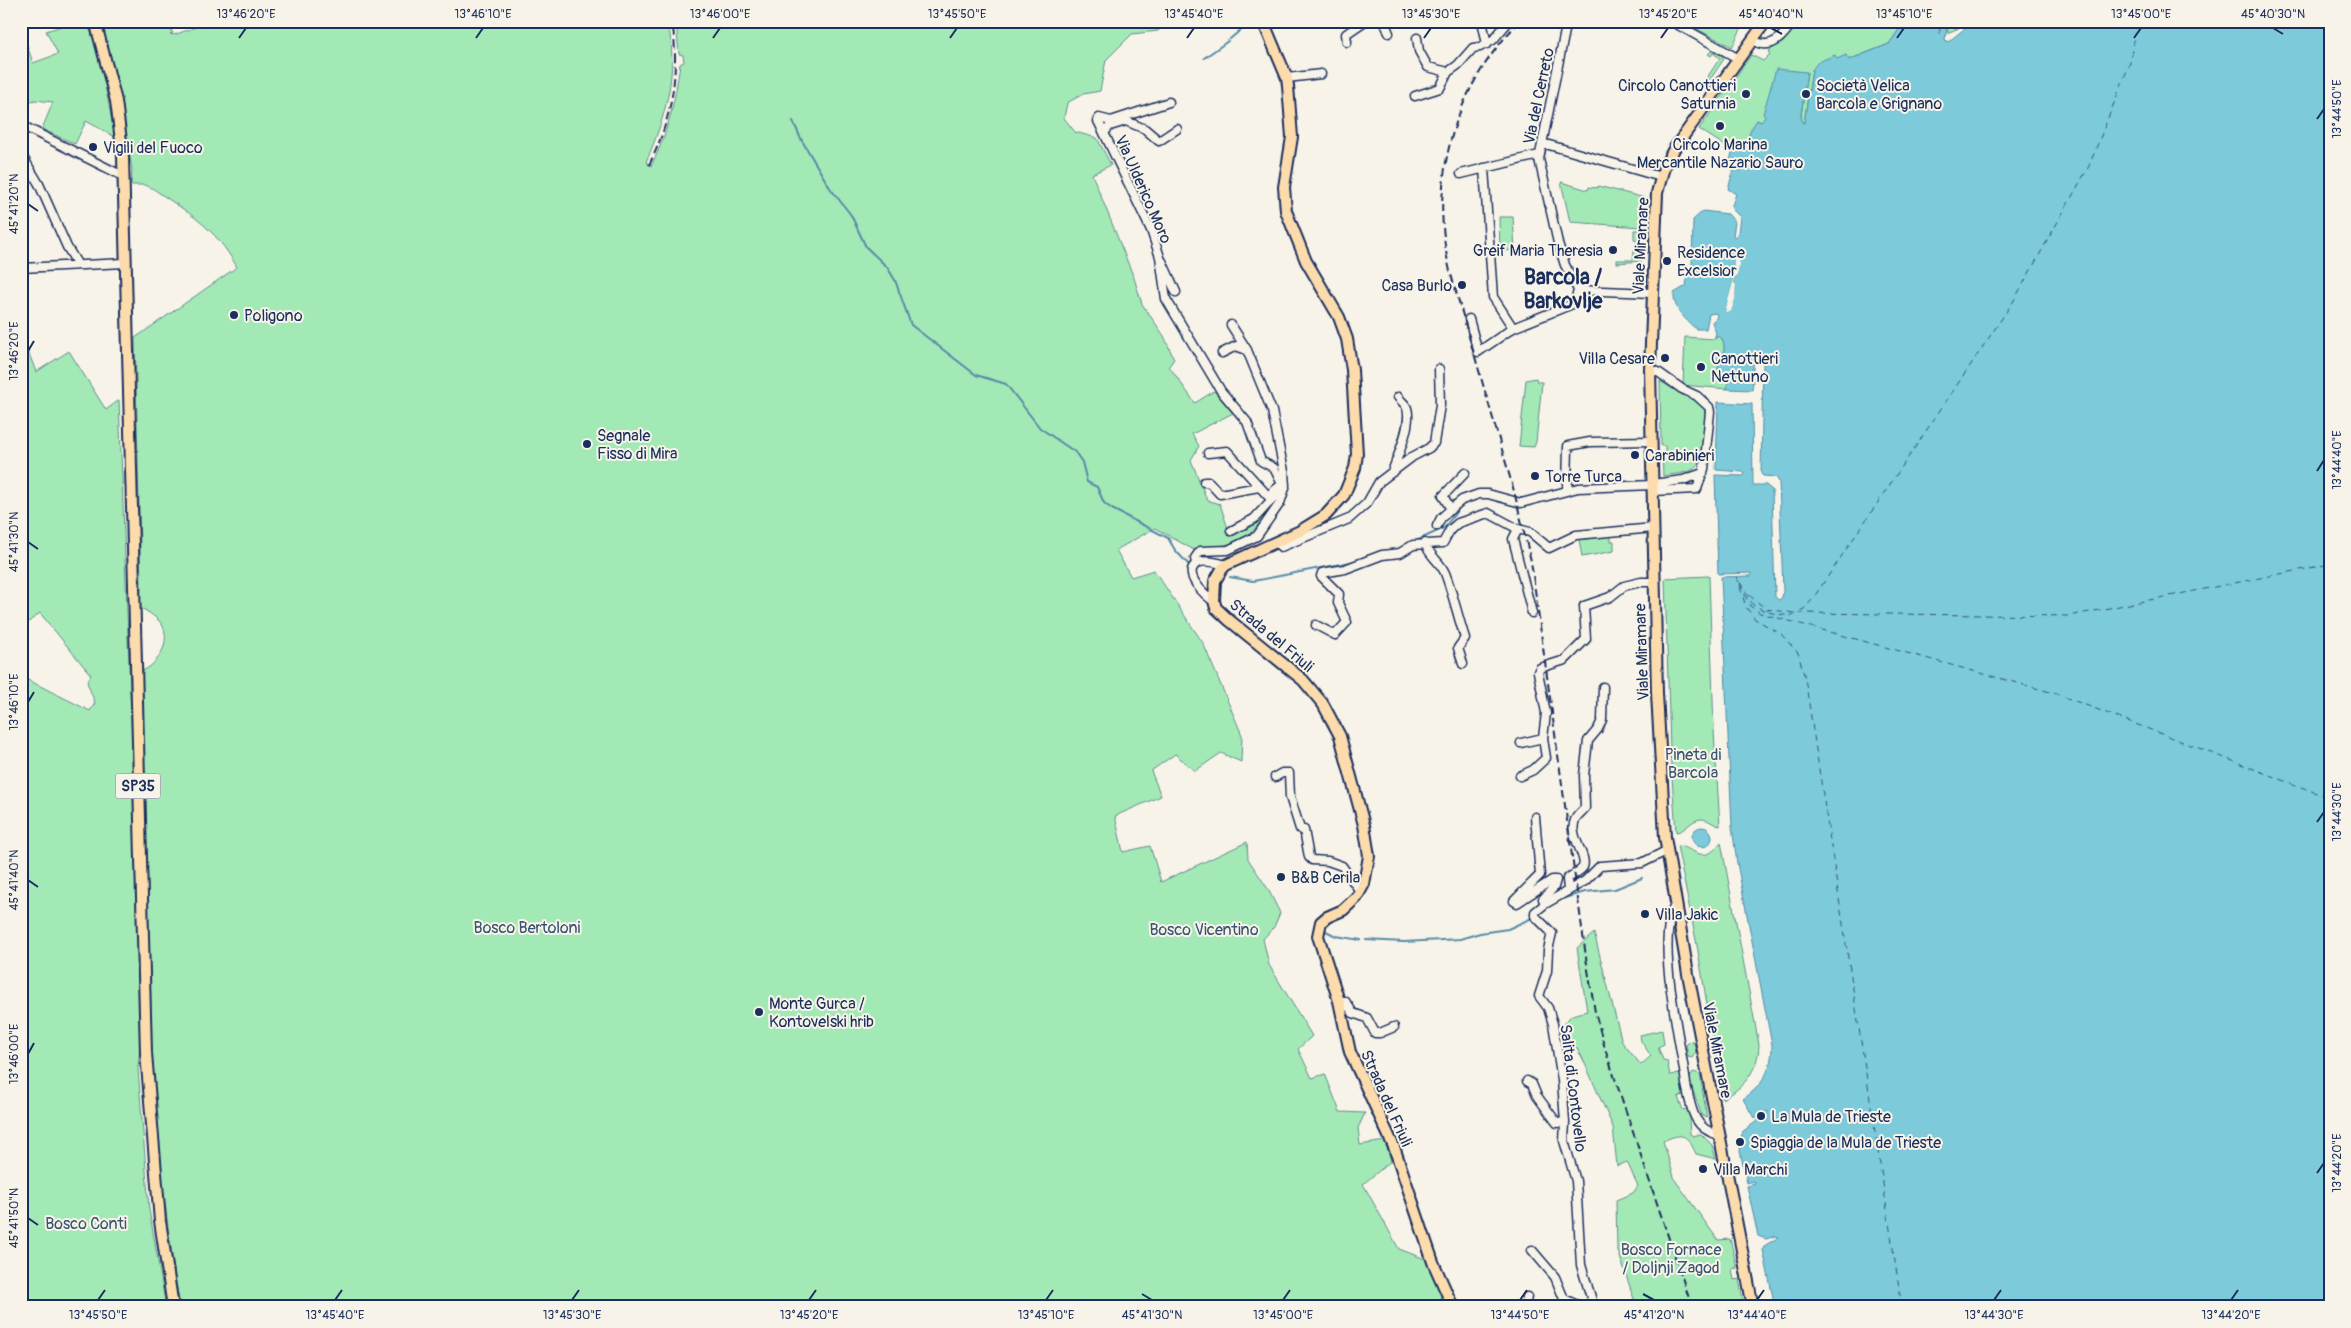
<svg xmlns="http://www.w3.org/2000/svg" width="2351" height="1328" font-family="Pangolin,sans-serif">
<rect width="100%" height="100%" fill="#f7f3e8"/>
<filter id="ink" filterUnits="userSpaceOnUse"><feTurbulence type="fractalNoise" baseFrequency=".02" numOctaves="2"/><feDisplacementMap in="SourceGraphic" scale="10" xChannelSelector="R" yChannelSelector="G"/><feConvolveMatrix kernelMatrix="1 2 1 2 8 2 1 2 1" color-interpolation-filters="sRGB"/></filter>
<g filter="url(#ink)">
<path fill="#a3e9b6" stroke="#5f8c8a" d="M 78,21 L 87,21 L 100,58 L 115,137 L 86,121 L 75,144 L 42,129 L 53,102 L 35,100 L 21,105 L 21,44 L 26,42 L 33,63 L 58,54 L 46,31 Z
M 100,21 L 166,21 L 173,33 L 170,34 L 174,35 L 212,21 L 667,21 C 680,69 665,118 646,162 L 651,166 C 668,133 675,101 680,64 L 684,62 L 683,55 L 679,54 L 676,21 L 1169,21 L 1158,31 L 1132,34 L 1106,60 L 1100,91 L 1083,94 L 1067,103 L 1064,118 L 1075,132 L 1097,138 L 1111,165 L 1092,174 L 1134,278 L 1142,304 L 1164,336 L 1174,359 L 1169,366 L 1195,403 L 1214,391 L 1233,413 L 1192,434 L 1199,446 L 1191,460 L 1207,500 L 1220,504 L 1230,535 L 1253,525 L 1279,496 C 1266,516 1251,541 1225,545 C 1214,547 1204,545 1194,550 L 1155,528 L 1116,550 L 1131,577 L 1154,570 L 1203,643 L 1242,735 L 1241,762 L 1221,753 L 1195,771 L 1175,754 L 1151,771 L 1161,796 L 1115,816 L 1123,852 L 1150,846 L 1161,882 L 1247,842 L 1248,859 L 1268,889 L 1280,913 L 1274,927 L 1263,939 L 1269,965 L 1312,1036 L 1298,1049 L 1312,1078 L 1325,1074 L 1340,1112 L 1365,1113 L 1358,1128 L 1360,1145 L 1385,1141 L 1391,1161 L 1363,1184 L 1399,1249 L 1428,1260 L 1449,1307 L 180,1307 C 144,1098 145,883 142,671 C 158,665 173,640 161,623 C 155,616 147,611 139,607 L 141,589 L 135,338 L 237,267 C 214,226 190,214 152,188 L 145,185 L 131,185 L 132,170 L 118,86 Z
M 1698,21 L 1745,21 L 1732,47 L 1695,28 Z
M 1799,21 L 1867,21 L 1879,24 L 1880,21 L 1905,21 L 1889,44 L 1848,60 L 1812,70 L 1804,123 L 1802,122 L 1801,116 L 1807,72 L 1761,122 L 1757,120 L 1745,150 L 1734,146 L 1733,151 L 1699,129 L 1751,55 L 1763,61 L 1770,54 L 1768,52 L 1790,34 Z
M 1950,21 L 1966,21 L 1959,28 L 1947,33 Z
M 1711,51 L 1721,55 L 1724,59 L 1705,87 L 1702,85 L 1720,58 L 1713,53 L 1711,56 L 1708,54 Z
M 1561,182 L 1588,190 L 1589,187 L 1597,188 L 1598,186 L 1645,198 L 1644,229 L 1641,227 L 1570,222 Z
M 1499,217 L 1513,217 L 1515,250 L 1500,251 Z
M 1634,230 L 1644,230 L 1643,244 L 1637,244 L 1637,240 L 1634,239 Z
M 1637,246 L 1643,247 L 1642,261 L 1617,263 L 1617,260 L 1633,260 L 1634,250 L 1637,250 Z
M 21,333 L 36,372 L 69,351 L 106,410 L 119,400 L 135,823 L 140,1047 L 138,1068 L 149,1209 L 166,1307 L 21,1307 L 21,682 L 28,680 L 90,711 L 95,703 L 87,682 L 91,675 L 40,613 L 21,628 Z
M 1719,336 C 1727,343 1725,355 1719,362 L 1718,379 L 1728,380 L 1727,389 L 1683,385 L 1685,337 L 1714,339 Z
M 1536,378 L 1537,382 L 1542,382 L 1536,442 L 1534,447 L 1519,446 L 1526,380 Z
M 1660,381 L 1683,395 L 1699,402 L 1705,410 C 1704,423 1704,462 1694,469 C 1686,474 1672,474 1663,476 L 1662,452 L 1665,452 L 1665,446 L 1661,446 Z
M 1611,535 L 1611,541 L 1614,541 L 1614,551 L 1582,557 L 1579,539 Z
M 1709,576 L 1714,731 L 1720,826 C 1713,825 1709,819 1701,819 C 1690,820 1686,831 1676,832 L 1670,750 L 1665,578 Z
M 1721,842 L 1759,1045 C 1758,1071 1744,1087 1723,1099 L 1697,945 L 1677,846 C 1690,846 1700,861 1713,851 C 1717,848 1718,845 1721,842 Z
M 1594,933 L 1622,1042 L 1641,1065 L 1651,1056 L 1641,1041 L 1640,1035 L 1662,1030 L 1664,1044 L 1658,1047 L 1663,1060 L 1667,1061 L 1670,1075 L 1682,1074 L 1685,1094 L 1678,1097 L 1683,1110 L 1689,1108 L 1693,1118 L 1689,1120 L 1690,1134 L 1693,1136 L 1701,1134 L 1712,1145 L 1716,1159 L 1696,1154 C 1687,1134 1683,1132 1663,1141 L 1675,1180 L 1718,1240 L 1730,1239 L 1737,1268 L 1732,1269 L 1734,1280 L 1739,1279 L 1744,1307 L 1628,1307 L 1628,1302 L 1634,1299 L 1617,1248 L 1616,1200 L 1633,1193 L 1638,1186 L 1627,1162 L 1617,1166 L 1613,1127 L 1582,1057 L 1562,1025 L 1572,1015 L 1587,1011 L 1577,948 Z
M 1690,1041 L 1694,1043 L 1696,1052 L 1692,1058 L 1688,1057 L 1686,1045 Z
M 1693,1072 L 1700,1074 L 1707,1118 L 1702,1116 L 1690,1082 L 1690,1077 Z"/>
<path fill="#7ccada" stroke="#558ca8" fill-rule="evenodd" d="M 1905,21 L 1912,21 L 1913,25 L 1916,24 L 1915,21 L 1921,21 L 1922,24 L 1924,21 L 1940,25 L 1939,34 L 1942,25 L 1947,26 L 1945,40 L 1948,42 L 1974,21 L 2330,21 L 2330,1307 L 1775,1307 L 1763,1250 L 1764,1246 L 1779,1237 L 1776,1236 L 1766,1239 L 1758,1236 L 1747,1186 L 1755,1184 L 1754,1181 L 1747,1183 L 1740,1151 L 1742,1132 L 1768,1113 L 1768,1111 L 1754,1118 L 1743,1099 C 1763,1086 1772,1069 1772,1045 L 1737,863 L 1732,827 L 1721,577 L 1751,576 L 1751,573 L 1718,574 L 1715,475 L 1743,476 L 1745,474 L 1743,472 L 1716,470 L 1718,402 L 1752,404 L 1753,485 L 1766,485 L 1772,490 L 1775,597 L 1779,600 L 1782,597 L 1783,591 L 1779,482 L 1776,477 L 1763,476 L 1761,474 L 1763,361 L 1761,352 L 1757,351 C 1751,360 1754,379 1752,390 L 1727,389 L 1728,380 L 1718,379 L 1718,358 L 1723,357 C 1724,350 1726,341 1719,336 L 1714,339 L 1716,333 L 1712,322 L 1717,317 L 1716,313 L 1709,314 L 1706,329 L 1696,329 C 1685,319 1673,309 1674,293 L 1686,286 L 1688,270 L 1692,266 L 1693,220 L 1703,211 L 1728,214 L 1735,222 L 1733,236 L 1735,237 L 1738,233 L 1740,217 L 1731,208 L 1736,194 L 1728,189 L 1734,168 L 1740,171 L 1742,168 L 1730,160 L 1734,146 L 1732,144 L 1733,143 L 1745,149 L 1751,129 L 1757,120 L 1761,122 L 1765,116 L 1763,114 L 1776,69 L 1807,72 L 1801,115 L 1802,122 L 1804,123 L 1812,70 L 1818,62 L 1835,55 L 1837,59 L 1846,55 L 1849,60 L 1889,44 ZM 1734,251 L 1736,252 L 1737,276 L 1734,277 L 1734,283 L 1736,284 L 1735,295 L 1727,313 L 1725,311 L 1733,283 Z
M1692 837a10 10 0 1 1 20 0a10 10 0 1 1-20 0Z"/>
<path fill="#f7f3e8" d="M 1736,250 L 1739,265 L 1737,276 L 1734,277 L 1734,283 L 1736,284 L 1735,299 L 1731,311 L 1727,313 L 1725,311 L 1733,282 L 1734,251 Z"/>
<g fill="none" stroke-linecap="round" stroke-linejoin="round">
<path stroke="#558ca8" stroke-width="2" d="M 1230,39 L 1251,21
M 1204,58 L 1228,41
M 793,121 L 801,139 L 830,188 L 851,215 L 866,247 L 887,267 L 895,280 L 911,325 L 976,375 L 1006,384 L 1040,428 L 1075,452 L 1082,462 L 1087,482 L 1097,487 L 1104,503 L 1112,509 L 1168,538 L 1175,550 L 1189,565
M 1414,542 L 1444,528 L 1460,507
M 1230,577 L 1253,581 L 1264,579 L 1356,561
M 1561,899 L 1585,892 L 1615,889 L 1642,878
M 1324,930 L 1336,936 L 1361,940
M 1366,940 L 1404,942 L 1460,939 L 1480,933 L 1508,929 L 1532,918"/>
<path stroke="#33567d" stroke-width="1" stroke-dasharray="6 5" stroke-linecap="butt" d="M 1740,584 L 1750,606 L 1760,613 L 2054,693 L 2330,798
M 1749,595 L 1766,609 L 1794,613
M 1798,613 L 2069,616 L 2330,564
M 1902,1307 L 1805,678 L 1798,653 L 1781,634 L 1755,619 L 1746,607 L 1737,577 L 1753,605 L 1767,612 L 1790,616 L 1804,609 L 1812,600 L 2013,302 L 2089,166 L 2130,63 L 2136,21"/>
<g stroke="#1b2f5e" stroke-width="11">
<path id="minor" d="M 1384,21 L 1389,33
M 1482,21 L 1487,44
M 1567,21 L 1539,159 L 1558,243 L 1565,265 L 1578,290
M 1671,21 L 1739,59
M 1417,38 L 1419,51 L 1428,67 L 1448,72
M 1753,40 C 1771,52 1784,36 1793,21
M 1347,42 L 1346,34 L 1365,21
M 1287,78 L 1321,74
M 1415,96 L 1440,88 L 1448,72 L 1458,65 L 1473,48 L 1480,47 L 1493,40 L 1509,21
M 21,125 L 123,176
M 1177,129 L 1159,141 L 1145,129 L 1126,121 L 1110,126 L 1104,133 L 1151,230 L 1160,257 L 1166,299 L 1221,391 L 1247,422 L 1261,461 L 1274,468 L 1282,484
M 1104,133 L 1098,121 L 1099,118 L 1111,121 L 1169,102
M 1542,143 L 1661,177
M 21,154 L 39,184 L 67,247 L 78,265
M 1484,168 L 1493,297 L 1513,328
M 1461,174 L 1539,155
M 1162,261 L 1176,292
M 21,268 L 125,263
M 1578,290 L 1652,293
M 1469,319 L 1478,352 L 1513,328 L 1575,303 L 1578,290
M 1222,353 L 1236,346 L 1247,350
M 1650,369 L 1658,372 L 1682,389 L 1697,396 L 1709,407 L 1710,412 L 1704,469 L 1697,489 L 1653,491
M 1208,453 L 1227,451 L 1268,496 L 1282,484 L 1285,484
M 1392,472 C 1397,458 1414,420 1406,406 C 1404,403 1400,400 1398,397
M 1204,482 L 1209,482 L 1220,494 L 1259,487
M 1653,484 L 1683,480 L 1703,473
M 1567,490 L 1568,446 L 1590,442 L 1651,441
M 1451,509 L 1443,496 L 1465,473
M 1437,526 L 1441,518 L 1451,509 L 1462,500 L 1479,494 L 1488,494 L 1521,503 L 1578,488 L 1653,485
M 1518,529 L 1513,539 L 1532,613
M 1231,531 L 1254,519 L 1277,494
M 1277,543 L 1281,547 L 1349,519 L 1367,503 L 1379,482 L 1412,457 L 1429,448 L 1434,443 L 1440,405 L 1439,369
M 1425,543 C 1429,556 1440,561 1445,573 C 1453,594 1458,617 1465,638 L 1458,648 L 1463,664
M 1196,564 L 1195,558 L 1200,551 L 1228,550 L 1257,536 L 1280,503 L 1285,488 L 1284,471 L 1272,411 L 1247,350 L 1231,325
M 1214,601 C 1205,596 1180,572 1198,563 C 1205,559 1218,563 1226,565
M 1316,625 L 1335,635 L 1347,622 L 1338,603 L 1339,594 L 1321,576 L 1322,573 L 1345,569 L 1382,555 L 1400,553 L 1413,545 L 1443,543 L 1450,530 L 1458,523 L 1488,513 L 1518,529 L 1530,532 L 1549,548 L 1576,535 L 1654,528
M 1521,743 L 1543,738
M 1520,776 L 1533,770 L 1546,758 L 1543,738 L 1546,713 L 1538,672 L 1540,668 L 1565,660 L 1586,639 L 1584,606 L 1610,597 L 1624,586 L 1641,582 L 1654,582
M 1275,777 L 1282,773 L 1289,773 L 1290,797 L 1300,829 L 1304,830 L 1309,857 L 1312,860 L 1328,861 L 1342,866 L 1360,891
M 1535,817 L 1540,875 L 1514,901 L 1517,903 L 1552,880 L 1556,880 L 1554,887 L 1543,899 L 1545,904
M 1568,890 L 1567,879 C 1572,875 1580,872 1583,867 C 1588,856 1568,836 1575,820 C 1577,815 1582,812 1585,808 L 1584,775 L 1588,741 L 1598,729 L 1602,720 L 1603,687
M 1676,903 C 1654,939 1681,1040 1686,1084 C 1691,1108 1693,1129 1719,1135
M 1339,1001 L 1345,1001 L 1353,1013 L 1367,1018 L 1375,1033 L 1380,1033 L 1394,1027
M 1527,1081 L 1532,1084 L 1537,1096 L 1557,1123 L 1565,1122
M 1532,1250 L 1555,1277 L 1564,1299 L 1582,1307
M 1525,1307 L 1527,1297
M 1594,1307 L 1581,1265 L 1576,1181 L 1564,1141 L 1565,1122 L 1562,1080 L 1553,1024 L 1548,1008 L 1539,996 L 1547,971 L 1548,950 L 1552,933 L 1535,916 L 1535,912 L 1545,904 L 1585,881 L 1600,866 L 1642,863 L 1666,851"/>
</g>
<g stroke="#1b2f5e" stroke-width="14">
<path id="major" d="M 95,21 L 116,101 L 123,157 L 146,1053 L 160,1221 L 173,1307
M 1263,21 L 1287,78 L 1288,86 L 1292,137 L 1284,187 L 1286,211 L 1306,261 L 1339,317 L 1347,339 L 1352,370 L 1357,454 L 1355,468 L 1344,495 L 1326,515 L 1300,531 L 1226,565 L 1222,569 L 1215,581 L 1214,601 L 1216,608 L 1229,620 L 1303,680 L 1323,704 L 1340,736 L 1364,825 L 1369,856 L 1364,884 L 1357,897 L 1343,910 L 1327,917 L 1321,922 L 1318,936 L 1339,1001 L 1350,1052 L 1394,1147 L 1433,1262 L 1453,1307
M 1753,1307 L 1688,974 L 1665,837 L 1657,693 L 1650,369 L 1657,193 L 1664,167 L 1674,149 L 1766,21"/>
</g>
<use href="#minor" stroke="#f7f3e8" stroke-width="8"/>
<use href="#major" stroke="#fcdcac" stroke-width="10"/>
<path stroke="#1b2f5e" stroke-width="2" stroke-dasharray="8 4" stroke-linecap="butt" d="M 1520,21 C 1453,89 1428,179 1450,271 L 1514,491 L 1531,561 L 1587,964 L 1595,1012 L 1606,1052 L 1692,1307
M 649,165 C 672,119 680,72 672,21"/>
</g>
</g>
<path fill="none" stroke="#1b2f5e" stroke-width="2" d="M 1771,28 L 1782,34M 2273,28 L 2283,34M 239,38 L 246,28M 476,38 L 483,28M 713,38 L 720,28M 950,38 L 957,28M 1187,38 L 1194,28M 1424,38 L 1431,28M 1661,38 L 1668,28M 1897,38 L 1904,28M 2134,38 L 2141,28M 2317,119 L 2324,109M 28,204 L 38,211M 28,351 L 34,341M 2317,471 L 2324,460M 28,542 L 38,549M 28,702 L 34,692M 2317,822 L 2324,812M 28,880 L 38,887M 28,1054 L 34,1043M 2317,1173 L 2324,1163M 28,1218 L 38,1225M 1142,1294 L 1152,1300M 1643,1294 L 1654,1300M 98,1300 L 105,1290M 335,1300 L 342,1290M 572,1300 L 579,1290M 809,1300 L 816,1290M 1046,1300 L 1053,1290M 1283,1300 L 1290,1290M 1520,1300 L 1527,1290M 1757,1300 L 1764,1290M 1994,1300 L 2001,1290M 2231,1300 L 2238,1290"/>
<g fill="#1b2f5e" stroke="#f7f3e8" stroke-width="2">
<circle cx="1746" cy="94" r="5"/>
<circle cx="1806" cy="94" r="5"/>
<circle cx="1720" cy="126" r="5"/>
<circle cx="93" cy="147" r="5"/>
<circle cx="1613" cy="250" r="5"/>
<circle cx="1667" cy="261" r="5"/>
<circle cx="1462" cy="285" r="5"/>
<circle cx="234" cy="315" r="5"/>
<circle cx="1665" cy="358" r="5"/>
<circle cx="1701" cy="367" r="5"/>
<circle cx="587" cy="444" r="5"/>
<circle cx="1635" cy="455" r="5"/>
<circle cx="1535" cy="476" r="5"/>
<circle cx="1281" cy="877" r="5"/>
<circle cx="1645" cy="914" r="5"/>
<circle cx="759" cy="1012" r="5"/>
<circle cx="1761" cy="1116" r="5"/>
<circle cx="1740" cy="1142" r="5"/>
<circle cx="1703" cy="1169" r="5"/>
</g>
<g text-anchor="middle" stroke-width="4" stroke-linejoin="round" paint-order="stroke">
<rect fill="#f7f3e8" stroke="#5d6a87" stroke-width="1" x="115.5" y="773.5" width="45" height="25" rx="4"/>
<g font-size="15" font-weight="bold" fill="#1b2f5e">
<text x="138" y="791">SP35</text>
</g>
<g font-size="16" fill="#1b2f5e" stroke="#f7f3e8" text-anchor="start">
<text x="1736" y="91" text-anchor="end">Circolo Canottieri<tspan x="1736" dy="18">Saturnia</tspan></text>
<text x="1816" y="91">Società Velica<tspan x="1816" dy="18">Barcola e Grignano</tspan></text>
<text x="1720" y="150" text-anchor="middle">Circolo Marina<tspan x="1720" dy="18">Mercantile Nazario Sauro</tspan></text>
<text x="103" y="153">Vigili del Fuoco</text>
<text x="1603" y="256" text-anchor="end">Greif Maria Theresia</text>
<text x="1677" y="258">Residence<tspan x="1677" dy="18">Excelsior</tspan></text>
<text x="1452" y="291" text-anchor="end">Casa Burlo</text>
<text x="244" y="321">Poligono</text>
<text x="1655" y="364" text-anchor="end">Villa Cesare</text>
<text x="1711" y="364">Canottieri<tspan x="1711" dy="18">Nettuno</tspan></text>
<text x="597" y="441">Segnale<tspan x="597" dy="18">Fisso di Mira</tspan></text>
<text x="1645" y="461">Carabinieri</text>
<text x="1545" y="482">Torre Turca</text>
<text x="1291" y="883">B&amp;B Cerila</text>
<text x="1655" y="920">Villa Jakic</text>
<text x="769" y="1009">Monte Gurca /<tspan x="769" dy="18">Kontovelski hrib</tspan></text>
<text x="1771" y="1122">La Mula de Trieste</text>
<text x="1750" y="1148">Spiaggia de la Mula de Trieste</text>
<text x="1713" y="1175">Villa Marchi</text>
</g>
<g font-size="16" fill="#1b2f5e" stroke="#f7f3e8">
<text transform="translate(1538 96) rotate(-78)" y="6">Via del Cerreto</text>
<text transform="translate(1144 189) rotate(66)" y="6">Via Ulderico Moro</text>
<text transform="translate(1640 246) rotate(-87)" y="6">Viale Miramare</text>
<text transform="translate(1272 635) rotate(40)" y="6">Strada del Friuli</text>
<text transform="translate(1641 652) rotate(-92)" y="6">Viale Miramare</text>
<text transform="translate(1718 1050) rotate(79)" y="6">Viale Miramare</text>
<text transform="translate(1574 1088) rotate(83)" y="6">Salita di Contovello</text>
<text transform="translate(1387 1098) rotate(66)" y="6">Strada del Friuli</text>
</g>
<g font-size="16" fill="#365470" stroke="#f7f3e8">
<text x="1693" y="760">Pineta di<tspan x="1693" dy="18">Barcola</tspan></text>
<text x="527" y="933">Bosco Bertoloni</text>
<text x="1204" y="935">Bosco Vicentino</text>
<text x="86" y="1229">Bosco Conti</text>
<text x="1671" y="1255">Bosco Fornace<tspan x="1671" dy="18">/ Doljnji Zagod</tspan></text>
</g>
<g font-size="21" font-weight="bold" fill="#1b2f5e" stroke="#f7f3e8">
<text x="1563" y="284">Barcola /<tspan x="1563" dy="24">Barkovlje</tspan></text>
</g>
</g>
<rect width="2351" height="1328" fill="none" stroke="#f7f3e8" stroke-width="55"/>
<rect x="28" y="28" width="2296" height="1272" fill="none" stroke="#1b2f5e" stroke-width="2"/>
<g font-size="12" text-anchor="middle" fill="#1b2f5e">
<text x="246" y="18">13°46'20"E</text>
<text x="483" y="18">13°46'10"E</text>
<text x="720" y="18">13°46'00"E</text>
<text x="957" y="18">13°45'50"E</text>
<text x="1194" y="18">13°45'40"E</text>
<text x="1431" y="18">13°45'30"E</text>
<text x="1668" y="18">13°45'20"E</text>
<text x="1771" y="18">45°40'40"N</text>
<text x="1904" y="18">13°45'10"E</text>
<text x="2141" y="18">13°45'00"E</text>
<text x="2273" y="18">45°40'30"N</text>
<text transform="translate(2337 109) rotate(-90)" y="4">13°44'50"E</text>
<text transform="translate(14 204) rotate(-90)" y="4">45°41'20"N</text>
<text transform="translate(14 351) rotate(-90)" y="4">13°46'20"E</text>
<text transform="translate(2337 460) rotate(-90)" y="4">13°44'40"E</text>
<text transform="translate(14 542) rotate(-90)" y="4">45°41'30"N</text>
<text transform="translate(14 702) rotate(-90)" y="4">13°46'10"E</text>
<text transform="translate(2337 812) rotate(-90)" y="4">13°44'30"E</text>
<text transform="translate(14 880) rotate(-90)" y="4">45°41'40"N</text>
<text transform="translate(14 1054) rotate(-90)" y="4">13°46'00"E</text>
<text transform="translate(2337 1163) rotate(-90)" y="4">13°44'20"E</text>
<text transform="translate(14 1218) rotate(-90)" y="4">45°41'50"N</text>
<text x="98" y="1319">13°45'50"E</text>
<text x="335" y="1319">13°45'40"E</text>
<text x="572" y="1319">13°45'30"E</text>
<text x="809" y="1319">13°45'20"E</text>
<text x="1046" y="1319">13°45'10"E</text>
<text x="1152" y="1319">45°41'30"N</text>
<text x="1283" y="1319">13°45'00"E</text>
<text x="1520" y="1319">13°44'50"E</text>
<text x="1654" y="1319">45°41'20"N</text>
<text x="1757" y="1319">13°44'40"E</text>
<text x="1994" y="1319">13°44'30"E</text>
<text x="2231" y="1319">13°44'20"E</text>
</g>
</svg>
